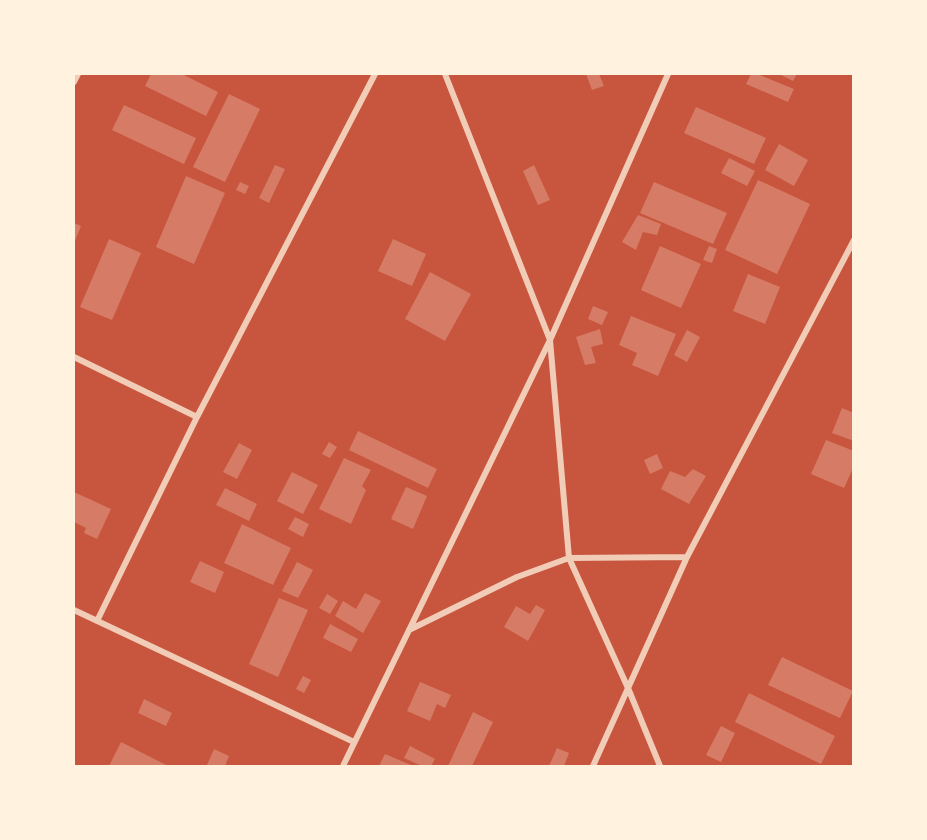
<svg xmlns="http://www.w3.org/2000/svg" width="927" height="840" font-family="Lato,sans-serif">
<rect width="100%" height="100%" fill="#c8553d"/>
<path fill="#d67c66" d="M 151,74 L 182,74 L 218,92 L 206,116 L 145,86 Z
M 586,74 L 599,74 L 604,86 L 592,90 Z
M 751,74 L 757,74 L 794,89 L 788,102 L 746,84 Z
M 779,74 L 797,74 L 793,81 Z
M 229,94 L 260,109 L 225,182 L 193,167 Z
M 124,105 L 196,138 L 184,164 L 112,130 Z
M 696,107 L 766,138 L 754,164 L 684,133 Z
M 779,144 L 808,160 L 794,186 L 765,170 Z
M 729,158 L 755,171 L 747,186 L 721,173 Z
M 275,165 L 285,169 L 269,203 L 259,198 Z
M 534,165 L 550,200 L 538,205 L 523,171 Z
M 186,176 L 225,193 L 194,264 L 156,247 Z
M 758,180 L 810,204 L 777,274 L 725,250 Z
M 240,182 L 249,186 L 245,194 L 236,190 Z
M 654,182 L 727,213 L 713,244 L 640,213 Z
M 638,215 L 661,224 L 657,235 L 643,232 L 636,250 L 622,242 Z
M 74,223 L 81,226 L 74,243 Z
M 109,239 L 141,253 L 112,320 L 80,307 Z
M 393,239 L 426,254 L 412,286 L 378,271 Z
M 660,246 L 701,264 L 681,308 L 641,290 Z
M 709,246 L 717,249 L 712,263 L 703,260 Z
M 430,272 L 471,294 L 445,341 L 405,319 Z
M 748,274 L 780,287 L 765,324 L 733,311 Z
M 593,306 L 608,312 L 602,325 L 588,319 Z
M 631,316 L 676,334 L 658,376 L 632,365 L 637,353 L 619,345 Z
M 600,329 L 603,344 L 591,347 L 596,363 L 585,365 L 576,337 Z
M 687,330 L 700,337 L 687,362 L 674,355 Z
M 842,408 L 854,413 L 854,441 L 832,433 Z
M 358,431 L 437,469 L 428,488 L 349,450 Z
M 826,440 L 854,451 L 854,466 L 844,488 L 811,474 Z
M 329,442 L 337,447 L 330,458 L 322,454 Z
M 239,443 L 252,450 L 237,479 L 223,472 Z
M 657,454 L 663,468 L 650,474 L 644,460 Z
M 344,458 L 371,470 L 362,486 L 366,490 L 351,524 L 319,509 Z
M 693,469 L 706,476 L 689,504 L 661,489 L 670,471 L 685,477 Z
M 292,472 L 318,485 L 303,514 L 277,501 Z
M 406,487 L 427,496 L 413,529 L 391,519 Z
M 225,488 L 257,504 L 249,521 L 216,505 Z
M 74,492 L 111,509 L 97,539 L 84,533 L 86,528 L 74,522 Z
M 295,517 L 309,524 L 303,537 L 288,529 Z
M 242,524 L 291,548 L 273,585 L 224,563 Z
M 200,561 L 224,572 L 215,593 L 190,582 Z
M 297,562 L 313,570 L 298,598 L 282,591 Z
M 365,593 L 381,601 L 363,633 L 335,616 L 343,601 L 356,609 Z
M 327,594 L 338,601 L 330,614 L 319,608 Z
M 279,598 L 308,610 L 278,677 L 249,664 Z
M 536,605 L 545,610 L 528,641 L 504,627 L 516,606 L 530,614 Z
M 330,624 L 358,639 L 351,652 L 323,638 Z
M 782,657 L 853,691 L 840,718 L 768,685 Z
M 303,676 L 311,680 L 304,693 L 296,689 Z
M 420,682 L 451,695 L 445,708 L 437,704 L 430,721 L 407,711 Z
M 749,693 L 835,736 L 821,764 L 735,722 Z
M 144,699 L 172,713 L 166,726 L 138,713 Z
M 473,712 L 493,722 L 472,766 L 448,766 Z
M 721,726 L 735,733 L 721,762 L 706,755 Z
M 121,742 L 168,766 L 109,766 Z
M 410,746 L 435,759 L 431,766 L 422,766 L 404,758 Z
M 557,748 L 569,753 L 564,766 L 549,766 Z
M 214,749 L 229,756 L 225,766 L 207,765 Z
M 385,754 L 413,766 L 379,766 Z"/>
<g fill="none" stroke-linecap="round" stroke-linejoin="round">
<path stroke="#f1ccb7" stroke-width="6" d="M 445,74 L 550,340 L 569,558 L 628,688 L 660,766
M 74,82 L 78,74
M 74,357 L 197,417
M 74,610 L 354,742
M 97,621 L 197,417 L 375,74
M 409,630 L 517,577 L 569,558 L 687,557
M 343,766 L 550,340 L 668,74
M 593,766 L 687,557 L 854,240"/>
</g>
<rect width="927" height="840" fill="none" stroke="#fff3e0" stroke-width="150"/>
</svg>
